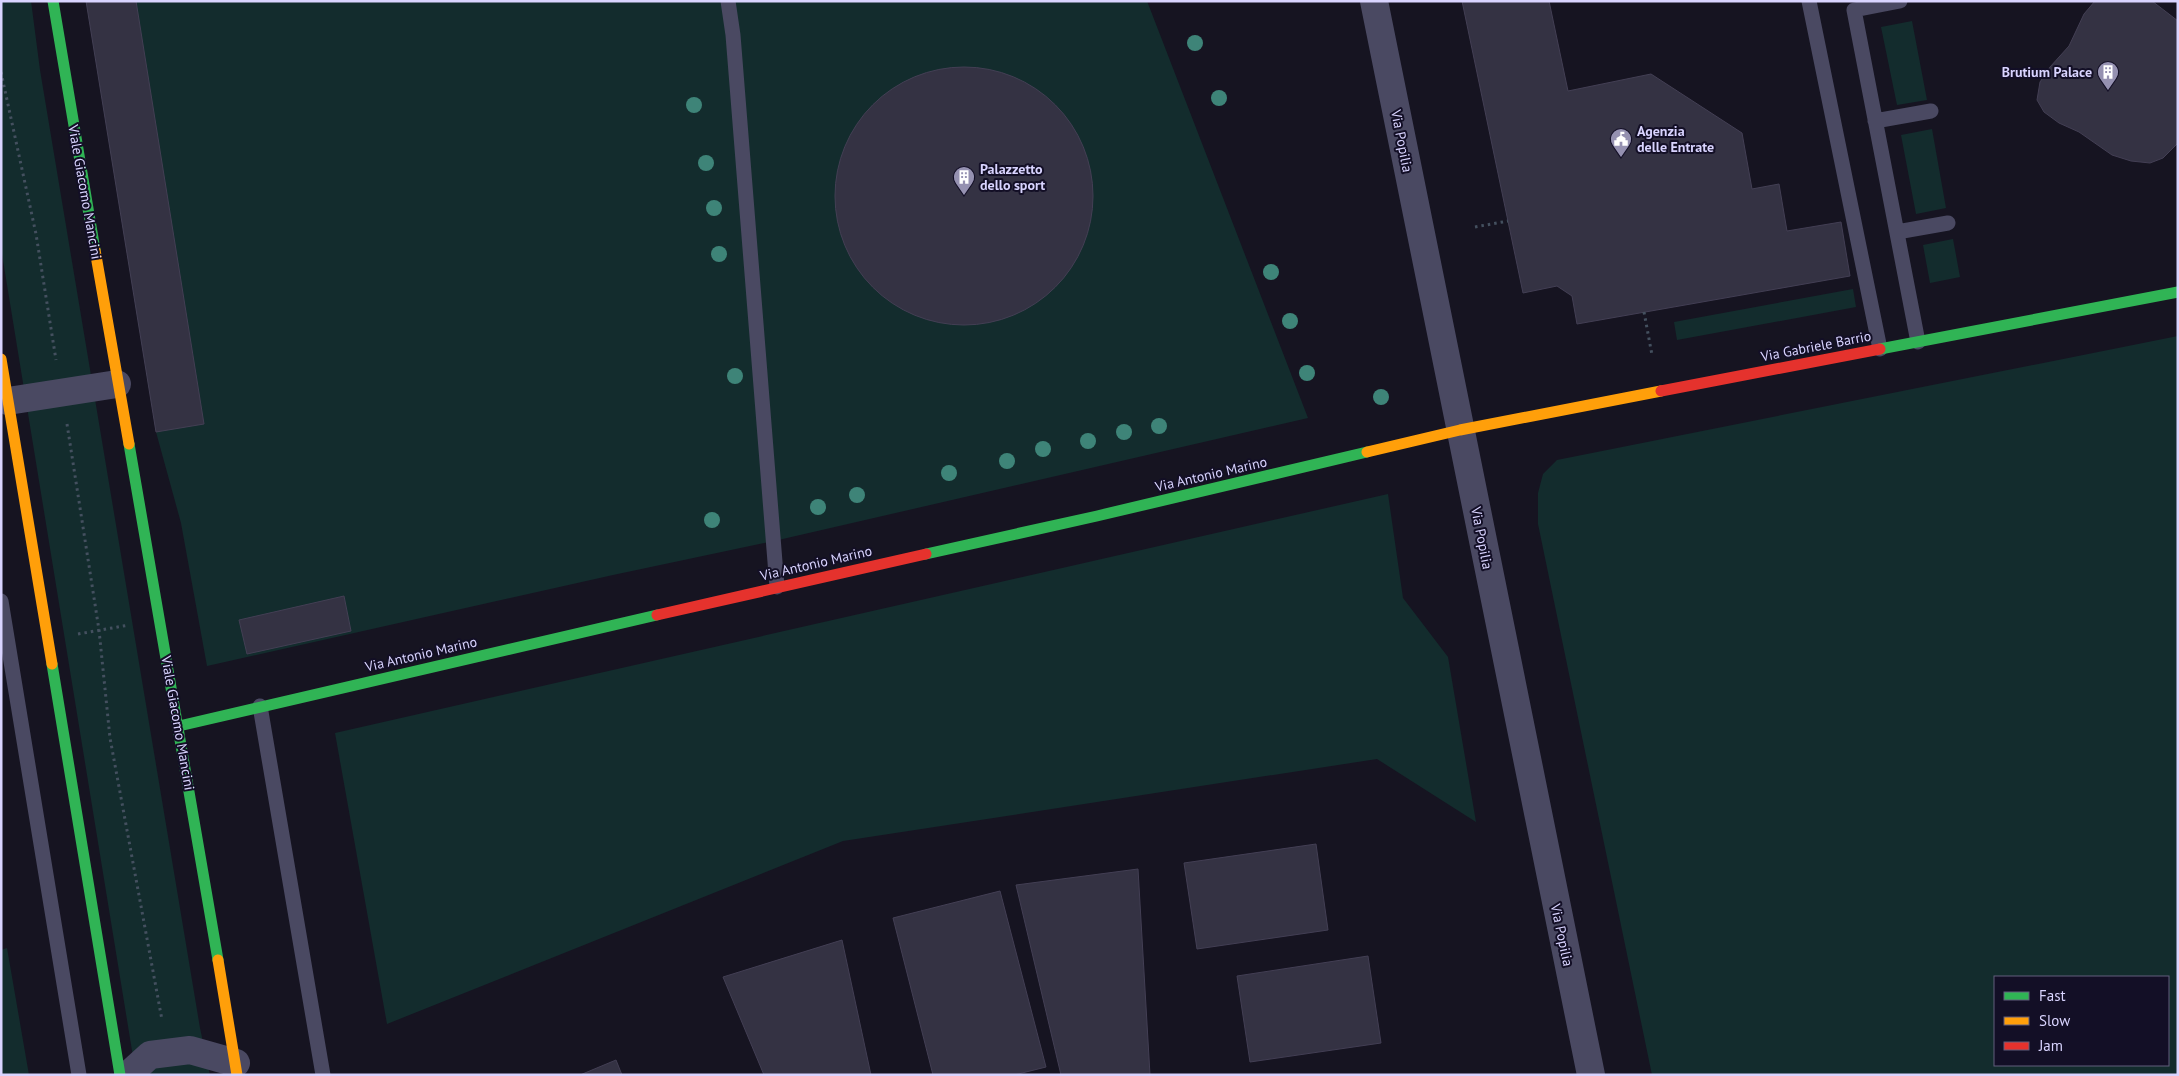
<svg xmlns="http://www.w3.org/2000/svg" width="2179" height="1076" font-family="'PT Sans',sans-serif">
<rect width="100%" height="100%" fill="#161421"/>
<path fill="#132c2d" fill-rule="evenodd" d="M 1,1 L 31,1 L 40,70 L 200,1028 L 210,1075 L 136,1075 L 1,248 Z
M 86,1 L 1147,1 L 1308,418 L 774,541 L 613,575 L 207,666 L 181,523 L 156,432 Z
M 1912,21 L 1927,100 L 1897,105 L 1881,27 Z
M 1932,129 L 1946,208 L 1916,214 L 1901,135 Z
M 1953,239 L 1960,277 L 1930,283 L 1923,245 Z
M 1853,289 L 1856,307 L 1677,340 L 1674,322 Z
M 2178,336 L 2178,1075 L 1652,1075 L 1538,524 L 1538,493 L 1543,474 L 1557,460 ZM 1995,977 L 2168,977 L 2168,1065 L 1995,1065 Z
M 1388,494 L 1403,598 L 1448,657 L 1476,822 L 1377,759 L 843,841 L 387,1024 L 335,733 Z
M 7,948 L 29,1075 L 1,1075 L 1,950 Z"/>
<path fill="#343243" stroke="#433f54" d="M 86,1 L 136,1 L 204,424 L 156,432 Z
M 1462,1 L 1549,1 L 1568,91 L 1651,74 L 1742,133 L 1752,189 L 1779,184 L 1787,231 L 1841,222 L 1850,276 L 1577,324 L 1572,296 L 1557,286 L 1523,293 Z
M 2095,1 L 2152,1 L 2178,21 L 2178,143 L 2163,158 L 2150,163 L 2131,161 L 2112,155 L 2079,132 L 2059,123 L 2044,112 L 2037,100 L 2040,82 L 2050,67 L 2069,46 L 2084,14 Z
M835 196a129 129 0 1 1 258 0a129 129 0 1 1-258 0Z
M 344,596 L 351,631 L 247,654 L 239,620 Z
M 1316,844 L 1328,930 L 1197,949 L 1184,863 Z
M 1138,869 L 1150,1075 L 1061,1075 L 1016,885 Z
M 1000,891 L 1046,1067 L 1014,1075 L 933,1075 L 893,918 Z
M 842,940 L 871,1075 L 764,1075 L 723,977 Z
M 1368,956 L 1381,1043 L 1250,1062 L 1237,976 Z
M 616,1060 L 622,1075 L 580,1075 Z"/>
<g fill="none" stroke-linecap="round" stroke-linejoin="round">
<path stroke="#44505f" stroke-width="3" stroke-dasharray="2.5 4" stroke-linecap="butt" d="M 1,72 L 36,234 L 56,360
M 1475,227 L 1508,221
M 1644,312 L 1652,355
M 67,424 L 99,630 L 110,738 L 162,1020
M 78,634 L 129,625"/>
<path stroke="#4a4962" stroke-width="15" d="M 728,1 L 733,35 L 777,587
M 1809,1 L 1880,349
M 1900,1 L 1854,10 L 1918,342
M 1875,121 L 1931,111
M 1897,232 L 1948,223
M 1,601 L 79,1075
M 260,706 L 323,1075"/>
<path stroke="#4a4962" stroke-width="28" d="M 1374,1 L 1591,1075
M 8,401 L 117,384
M 128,1075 L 150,1055 L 190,1050 L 236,1063"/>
<path stroke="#30b455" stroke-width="11" d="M 53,1 L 95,250
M 1880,349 L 2178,292
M 129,444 L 218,960
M 926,554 L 1097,516 L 1367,452
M 52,664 L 120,1075
M 179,726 L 657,615"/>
<path stroke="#ff9f0a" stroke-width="11" d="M 95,250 L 129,444
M 1,359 L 52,664
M 1367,452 L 1460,430 L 1661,391
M 218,960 L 237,1075"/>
<path stroke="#e5322d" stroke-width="11" d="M 1661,391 L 1880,349
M 657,615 L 926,554"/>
</g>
<g fill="#3e8478">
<circle cx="1195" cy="43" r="8"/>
<circle cx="1219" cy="98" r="8"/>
<circle cx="694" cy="105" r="8"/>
<circle cx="706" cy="163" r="8"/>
<circle cx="714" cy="208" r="8"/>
<circle cx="719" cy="254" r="8"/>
<circle cx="1271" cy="272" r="8"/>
<circle cx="1290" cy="321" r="8"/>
<circle cx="1307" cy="373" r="8"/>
<circle cx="735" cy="376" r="8"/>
<circle cx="1381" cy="397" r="8"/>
<circle cx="1159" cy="426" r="8"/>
<circle cx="1124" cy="432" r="8"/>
<circle cx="1088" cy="441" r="8"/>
<circle cx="1043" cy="449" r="8"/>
<circle cx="1007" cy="461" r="8"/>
<circle cx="949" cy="473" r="8"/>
<circle cx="857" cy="495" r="8"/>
<circle cx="818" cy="507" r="8"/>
<circle cx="712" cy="520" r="8"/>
</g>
<defs>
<g id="building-pin" transform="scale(1.125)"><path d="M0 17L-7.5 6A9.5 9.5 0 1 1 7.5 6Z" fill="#9591b1" stroke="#130f26"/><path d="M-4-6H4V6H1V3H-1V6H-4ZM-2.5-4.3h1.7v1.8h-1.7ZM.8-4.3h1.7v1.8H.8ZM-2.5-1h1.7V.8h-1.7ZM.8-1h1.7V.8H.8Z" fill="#fff"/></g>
<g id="civic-pin" transform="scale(1.125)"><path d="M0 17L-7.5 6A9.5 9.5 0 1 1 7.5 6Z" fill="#9591b1" stroke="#130f26"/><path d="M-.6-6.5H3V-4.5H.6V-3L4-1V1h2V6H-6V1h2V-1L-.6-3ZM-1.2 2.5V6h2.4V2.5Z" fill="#fff"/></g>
</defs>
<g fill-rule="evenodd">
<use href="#building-pin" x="2108" y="72"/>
<use href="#civic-pin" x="1621" y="139"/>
<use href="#building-pin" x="964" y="177"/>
</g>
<g text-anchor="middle" stroke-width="4" stroke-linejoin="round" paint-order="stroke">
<g font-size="14" font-weight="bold" fill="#d9d4ff" stroke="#130f26" text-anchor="start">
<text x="2092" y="77" text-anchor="end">Brutium Palace</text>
<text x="1637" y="136">Agenzia<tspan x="1637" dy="16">delle Entrate</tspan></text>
<text x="980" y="174">Palazzetto<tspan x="980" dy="16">dello sport</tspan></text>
</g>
<g font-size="14" fill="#d9d4ff" stroke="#130f26">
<text transform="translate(1402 141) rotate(79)" y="5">Via Popilia</text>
<text transform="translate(85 192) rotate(80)" y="5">Viale Giacomo Mancini</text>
<text transform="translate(1816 346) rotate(-11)" y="5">Via Gabriele Barrio</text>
<text transform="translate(1211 474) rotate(-13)" y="5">Via Antonio Marino</text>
<text transform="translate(1482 538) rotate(79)" y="5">Via Popilia</text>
<text transform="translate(816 563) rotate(-13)" y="5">Via Antonio Marino</text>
<text transform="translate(421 654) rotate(-13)" y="5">Via Antonio Marino</text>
<text transform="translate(178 723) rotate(80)" y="5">Viale Giacomo Mancini</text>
<text transform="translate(1562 935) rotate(78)" y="5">Via Popilia</text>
</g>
</g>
<rect width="2179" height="1076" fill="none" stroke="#d9d4ff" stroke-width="5"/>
<rect x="1994" y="976" width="175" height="90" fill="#130f26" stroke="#625e7d"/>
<rect x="2004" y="992" width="25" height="8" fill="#30b455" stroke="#625e7d"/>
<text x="2039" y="1001" font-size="15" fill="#d9d4ff">Fast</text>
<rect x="2004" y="1017" width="25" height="8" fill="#ff9f0a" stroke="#625e7d"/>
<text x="2039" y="1026" font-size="15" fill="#d9d4ff">Slow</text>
<rect x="2004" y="1042" width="25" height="8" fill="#e5322d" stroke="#625e7d"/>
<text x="2039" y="1051" font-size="15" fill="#d9d4ff">Jam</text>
</svg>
